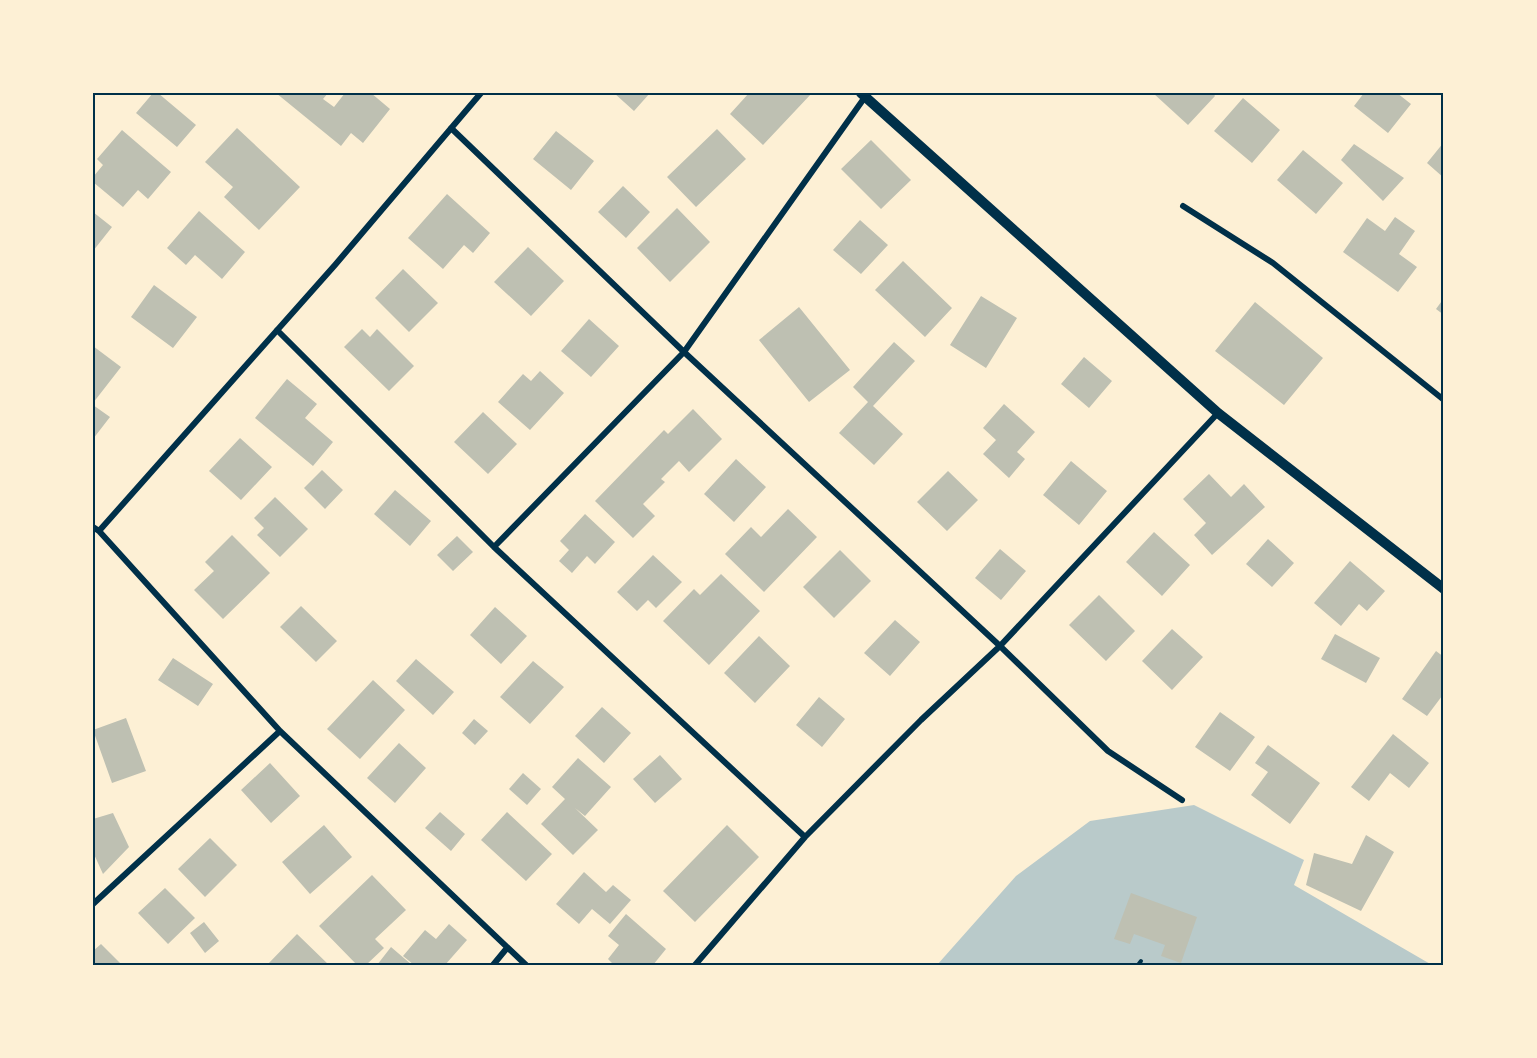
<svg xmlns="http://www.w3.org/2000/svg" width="1537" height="1058" font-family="'Titillium Web',sans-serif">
<rect width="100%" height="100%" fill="#fdf0d5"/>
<path fill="#b9caca" d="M 1194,805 L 1304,860 L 1294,885 L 1432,965 L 937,965 L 1016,876 L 1090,821 Z"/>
<path fill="#bec0b2" d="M 153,93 L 158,93 L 196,125 L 177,147 L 136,113 Z
M 276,93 L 328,93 L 323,99 L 334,107 L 345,93 L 371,93 L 390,109 L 363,143 L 351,133 L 341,146 Z
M 614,93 L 650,93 L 634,111 Z
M 749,93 L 812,93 L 763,145 L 730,114 Z
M 1153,93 L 1213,93 L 1215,96 L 1188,125 Z
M 1364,93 L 1397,93 L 1411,104 L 1388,133 L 1354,106 Z
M 1243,98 L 1280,130 L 1252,163 L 1214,131 Z
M 237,128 L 300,187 L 259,230 L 224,197 L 233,187 L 205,162 Z
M 717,129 L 746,159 L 696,207 L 667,177 Z
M 122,130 L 171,172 L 148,199 L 138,190 L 123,207 L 93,182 L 93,177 L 103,165 L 97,159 Z
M 556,131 L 594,161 L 571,190 L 533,159 Z
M 871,140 L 911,180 L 881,209 L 841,169 Z
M 1444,142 L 1444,178 L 1427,163 Z
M 1354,144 L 1404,178 L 1383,201 L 1341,160 Z
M 1303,150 L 1343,183 L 1316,214 L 1277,180 Z
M 623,186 L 650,212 L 626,238 L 598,212 Z
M 447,194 L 490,233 L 473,253 L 464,245 L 443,269 L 408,238 Z
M 677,208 L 710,242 L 670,282 L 637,248 Z
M 199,211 L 245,252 L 222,279 L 195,255 L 186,265 L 167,248 Z
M 93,212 L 112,227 L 93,251 Z
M 1395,217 L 1415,231 L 1399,254 L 1417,267 L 1398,292 L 1343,252 L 1367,218 L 1385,231 Z
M 860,220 L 888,245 L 861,274 L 833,250 Z
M 528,247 L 564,281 L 531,316 L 494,282 Z
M 903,261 L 952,308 L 925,337 L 875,290 Z
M 403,269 L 438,303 L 409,332 L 375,298 Z
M 154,285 L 197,317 L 173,348 L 131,317 Z
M 981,296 L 1017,318 L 986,368 L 950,345 Z
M 1444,298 L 1444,315 L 1436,309 Z
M 1255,302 L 1323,358 L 1284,405 L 1215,351 Z
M 799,307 L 850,370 L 809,402 L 759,340 Z
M 589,319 L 619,346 L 591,377 L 561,351 Z
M 362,329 L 370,337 L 377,329 L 414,366 L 389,391 L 344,347 Z
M 894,342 L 915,361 L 873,406 L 903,434 L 874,465 L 839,433 L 868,402 L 853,387 Z
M 93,346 L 121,367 L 93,403 Z
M 1084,357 L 1112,381 L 1089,408 L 1061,384 Z
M 540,371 L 564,393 L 530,430 L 498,402 L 523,374 L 531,381 Z
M 287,379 L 317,404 L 305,418 L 333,442 L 313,466 L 255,418 Z
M 1004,404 L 1035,432 L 1017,452 L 1025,459 L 1009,478 L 983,454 L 996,440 L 983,428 Z
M 93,405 L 110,417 L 93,439 Z
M 693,409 L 722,439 L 689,472 L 679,461 L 661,479 L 665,482 L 643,504 L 655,516 L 633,538 L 595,501 L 664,430 L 668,434 Z
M 483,412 L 517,444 L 488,474 L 454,442 Z
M 240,438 L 272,467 L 241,500 L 209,471 Z
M 736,459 L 766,487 L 734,522 L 704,494 Z
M 1071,461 L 1107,491 L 1079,525 L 1043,495 Z
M 322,470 L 343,490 L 325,509 L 304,488 Z
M 948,471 L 978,500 L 947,531 L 917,502 Z
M 1209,474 L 1231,497 L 1244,484 L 1265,507 L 1212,555 L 1194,535 L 1206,523 L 1183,499 Z
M 395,490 L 431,521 L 410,546 L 374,514 Z
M 275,497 L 308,529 L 280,557 L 257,535 L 264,528 L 254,518 Z
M 788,509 L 817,537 L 764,592 L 725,554 L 751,527 L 761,537 Z
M 585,514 L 615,542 L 595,564 L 587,556 L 572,573 L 559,561 L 569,550 L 560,541 Z
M 1154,532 L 1190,565 L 1162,596 L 1126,562 Z
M 232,535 L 270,573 L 223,619 L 194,590 L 214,571 L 205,562 Z
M 457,536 L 473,552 L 453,571 L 437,555 Z
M 1268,539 L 1294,563 L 1272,587 L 1246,564 Z
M 1000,549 L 1026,571 L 1001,600 L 975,578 Z
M 840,550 L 871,581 L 834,618 L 803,587 Z
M 653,555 L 682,582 L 656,608 L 648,600 L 637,611 L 617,592 Z
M 1350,561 L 1385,591 L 1367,611 L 1359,604 L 1341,626 L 1314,603 Z
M 721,574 L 760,611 L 709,665 L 663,621 L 694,589 L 700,595 Z
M 1099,595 L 1135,631 L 1106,661 L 1069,625 Z
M 301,606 L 337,641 L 316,662 L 280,627 Z
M 495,607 L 527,636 L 501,664 L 470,635 Z
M 895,620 L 920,642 L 890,676 L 864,653 Z
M 1172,629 L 1203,657 L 1172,690 L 1142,661 Z
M 1335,634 L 1380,658 L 1366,683 L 1321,659 Z
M 759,636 L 790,666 L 755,703 L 724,673 Z
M 1436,651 L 1444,657 L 1444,697 L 1442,696 L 1427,716 L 1402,699 Z
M 173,658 L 213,684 L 198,706 L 158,680 Z
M 416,659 L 454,692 L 433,715 L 396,681 Z
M 533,661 L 564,687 L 530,724 L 500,697 Z
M 373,680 L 405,710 L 360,759 L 327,729 Z
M 819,697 L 845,719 L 822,747 L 796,725 Z
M 602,707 L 631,733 L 604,763 L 575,736 Z
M 1220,712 L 1255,737 L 1230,771 L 1195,747 Z
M 126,718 L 146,771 L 112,783 L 93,730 Z
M 474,719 L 488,731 L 475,745 L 462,733 Z
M 1393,734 L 1429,763 L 1409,788 L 1390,773 L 1369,801 L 1351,787 Z
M 399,743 L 426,768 L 395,803 L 367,778 Z
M 1268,745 L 1320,783 L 1290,824 L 1251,795 L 1268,772 L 1255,763 Z
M 660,755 L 682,779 L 655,803 L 633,779 Z
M 578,758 L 611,787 L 585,816 L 575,808 L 598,830 L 573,855 L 541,824 L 565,799 L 552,787 Z
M 270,763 L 300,796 L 271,823 L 241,790 Z
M 523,773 L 541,789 L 527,805 L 509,789 Z
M 440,812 L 465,834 L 451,851 L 425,828 Z
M 507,812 L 552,854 L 526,881 L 481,840 Z
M 113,813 L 129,847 L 103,874 L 93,852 L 93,819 Z
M 324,825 L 352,857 L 310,894 L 282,862 Z
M 727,825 L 759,857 L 695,922 L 663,891 Z
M 1366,835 L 1394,852 L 1361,911 L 1306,885 L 1314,853 L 1352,864 Z
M 210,838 L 237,865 L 205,897 L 178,869 Z
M 584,872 L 606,892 L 613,885 L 631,900 L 610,924 L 592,909 L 579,924 L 556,904 Z
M 372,875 L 406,910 L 375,939 L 384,948 L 366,965 L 357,965 L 319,926 Z
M 165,888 L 195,918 L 168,944 L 138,913 Z
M 1131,893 L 1197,917 L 1181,963 L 1161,956 L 1165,945 L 1134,934 L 1130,944 L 1114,939 Z
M 626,914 L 666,949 L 653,965 L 614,965 L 608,959 L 619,945 L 608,936 Z
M 204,922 L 219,941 L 205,953 L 190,933 Z
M 449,924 L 467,940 L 445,965 L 414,965 L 403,956 L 425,930 L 436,939 Z
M 297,934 L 329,965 L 267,965 Z
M 101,944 L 122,965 L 93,965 L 93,951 Z
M 391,947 L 412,965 L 377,965 Z"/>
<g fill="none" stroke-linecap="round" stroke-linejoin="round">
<path stroke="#003049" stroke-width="4" d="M 1138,965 L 1141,961"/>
<path stroke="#003049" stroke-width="6" d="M 451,128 L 684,352 L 1000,646 L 1108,751 L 1182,800
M 1183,206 L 1273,263 L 1444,400
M 277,330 L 494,547 L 805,837
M 93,527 L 99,531 L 335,265 L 481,93
M 99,531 L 280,731 L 526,965
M 494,547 L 684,352 L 865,97
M 93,904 L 280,731
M 493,965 L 507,948
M 695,965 L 805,837 L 921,720 L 1000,646 L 1218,413"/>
<path stroke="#003049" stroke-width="10" d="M 861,93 L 1218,413 L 1444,589"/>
</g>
<rect width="1537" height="1058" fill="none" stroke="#fdf0d5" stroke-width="189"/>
<rect x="94" y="94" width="1348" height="870" fill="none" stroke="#003049" stroke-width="2"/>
</svg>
